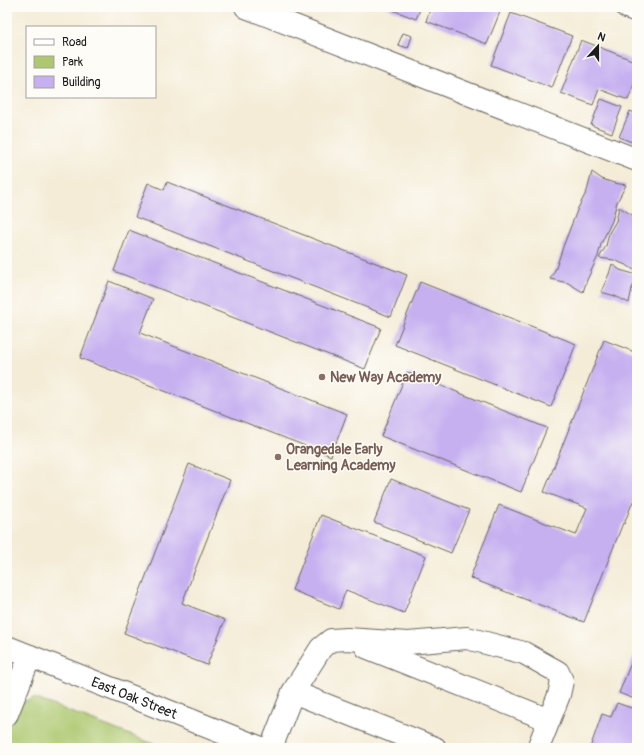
<svg xmlns="http://www.w3.org/2000/svg" width="644" height="755" font-family="Pangolin,sans-serif">
<rect width="100%" height="100%" fill="#fdfcf7"/>
<filter id="ink" filterUnits="userSpaceOnUse"><feTurbulence type="fractalNoise" baseFrequency=".025" numOctaves="2"/><feDisplacementMap in="SourceGraphic" scale="8" xChannelSelector="R" yChannelSelector="G"/><feConvolveMatrix kernelMatrix="1 2 1 2 8 2 1 2 1" color-interpolation-filters="sRGB"/></filter>
<filter id="wash" filterUnits="userSpaceOnUse"><feTurbulence type="fractalNoise" baseFrequency=".012" numOctaves="4" result="noise"/><feDisplacementMap in="SourceGraphic" scale="16" xChannelSelector="R" yChannelSelector="G"/><feGaussianBlur stdDeviation="0.9" result="paint"/><feColorMatrix in="noise" values="0 0 0 0 0 0 0 0 0 0 0 0 0 0 0 0 0 1.4 0 .05"/><feComposite in="paint" operator="in"/></filter>
<g filter="url(#wash)">
<rect width="100%" height="100%" fill="#f4ecd7"/>
<path fill="#adc86f" stroke="#647246" d="M 7,696 L 22,703 L 34,698 L 164,748 L 7,748 Z"/>
<g id="blocks">
<path fill="#c6b0f0" d="M 385,7 L 421,7 L 416,19 Z
M 431,7 L 502,7 L 487,44 L 426,21 Z
M 511,13 L 572,36 L 552,88 L 491,65 Z
M 403,33 L 412,36 L 408,48 L 398,45 Z
M 581,40 L 637,62 L 637,77 L 628,100 L 599,89 L 593,105 L 561,93 Z
M 601,99 L 622,107 L 612,133 L 591,125 Z
M 630,111 L 637,114 L 637,144 L 619,137 Z
M 592,172 L 602,179 L 614,183 L 626,185 L 617,202 L 612,221 L 601,244 L 598,256 L 587,280 L 583,292 L 568,283 L 550,279 L 556,268 L 564,244 L 578,208 L 587,191 Z
M 167,182 L 407,275 L 391,317 L 135,217 L 148,183 L 164,190 Z
M 619,207 L 637,218 L 637,272 L 628,266 L 614,260 L 599,258 L 606,246 L 609,233 L 616,221 Z
M 129,230 L 381,328 L 365,369 L 114,271 Z
M 612,264 L 620,270 L 637,275 L 637,279 L 632,288 L 629,303 L 615,296 L 601,292 L 609,274 Z
M 109,281 L 153,299 L 140,333 L 347,414 L 331,456 L 80,358 Z
M 420,282 L 576,344 L 551,407 L 395,345 Z
M 604,340 L 637,353 L 637,491 L 624,524 L 623,523 L 584,622 L 470,578 L 499,505 L 576,535 L 587,508 L 544,492 Z
M 407,372 L 547,428 L 521,492 L 381,436 Z
M 189,464 L 230,480 L 182,603 L 225,620 L 207,665 L 124,633 Z
M 391,479 L 469,510 L 451,553 L 374,522 Z
M 321,515 L 426,556 L 404,613 L 346,590 L 339,609 L 292,590 Z
M 637,648 L 637,700 L 619,693 Z
M 617,703 L 637,710 L 637,748 L 590,748 L 602,714 L 611,717 Z"/>
</g>
</g>
<g filter="url(#ink)">
<use href="#blocks" fill-opacity="0" stroke="#68655d" stroke-width="1"/>
<g fill="none" stroke-linecap="round" stroke-linejoin="round">
<g stroke="#68655d" stroke-width="24">
<g id="minor">
<path d="M 246,7 L 637,160"/>
<path d="M 627,7 L 637,11"/>
<path id="s1" d="M 7,647 L 261,748"/>
<path d="M 366,647 L 549,720"/>
<path d="M 293,692 L 435,748"/>
<path d="M 7,714 L 30,656"/>
<path d="M 271,748 L 293,692 L 321,648 L 331,640 L 347,639 L 408,643 L 467,638 L 524,653 L 558,672 L 562,681 L 559,695 L 538,748"/>
</g>
</g>
<use href="#minor" stroke="#fff" stroke-width="22"/>
</g>
</g>
<g fill="#8d6e63" stroke="#fdfcf7" stroke-width="1.5">
<circle cx="322" cy="377" r="4"/>
<circle cx="278" cy="457" r="4"/>
</g>
<g text-anchor="middle" stroke-width="3" stroke-linejoin="round" paint-order="stroke">
<g font-size="14" font-weight="bold" fill="#785e54" stroke="#fdfcf7" text-anchor="start">
<text x="330" y="382">New Way Academy</text>
<text x="286" y="454">Orangedale Early<tspan x="286" dy="16">Learning Academy</tspan></text>
</g>
<g font-size="14" fill="#1c1c1c" stroke="#fdfcf7">
<text dy="5" stroke="none"><textPath href="#s1" startOffset="137">East Oak Street</textPath></text>
</g>
</g>
<rect width="644" height="755" fill="none" stroke="#fdfcf7" stroke-width="24"/>
<rect x="26" y="26" width="130" height="72" fill="#fdfcf7" stroke="#a3a29f"/>
<rect x="34" y="39" width="20" height="6" fill="#ffffff" stroke="#a3a29f"/>
<text x="62" y="46" font-size="12" fill="#1c1c1c">Road</text>
<rect x="34" y="56" width="20" height="12" fill="#adc86f" stroke="#a3a29f"/>
<text x="62" y="66" font-size="12" fill="#1c1c1c">Park</text>
<rect x="34" y="76" width="20" height="12" fill="#c6b0f0" stroke="#a3a29f"/>
<text x="62" y="86" font-size="12" fill="#1c1c1c">Building</text>
<g transform="translate(598 46) rotate(21)" stroke="#fdfcf7" stroke-width="3" paint-order="stroke">
<path d="M0-3L7 15L0 10L-7 15Z" fill="#1c1c1c"/>
<text y="-6" font-size="11" font-weight="bold" text-anchor="middle" fill="#1c1c1c">N</text>
</g>
</svg>
